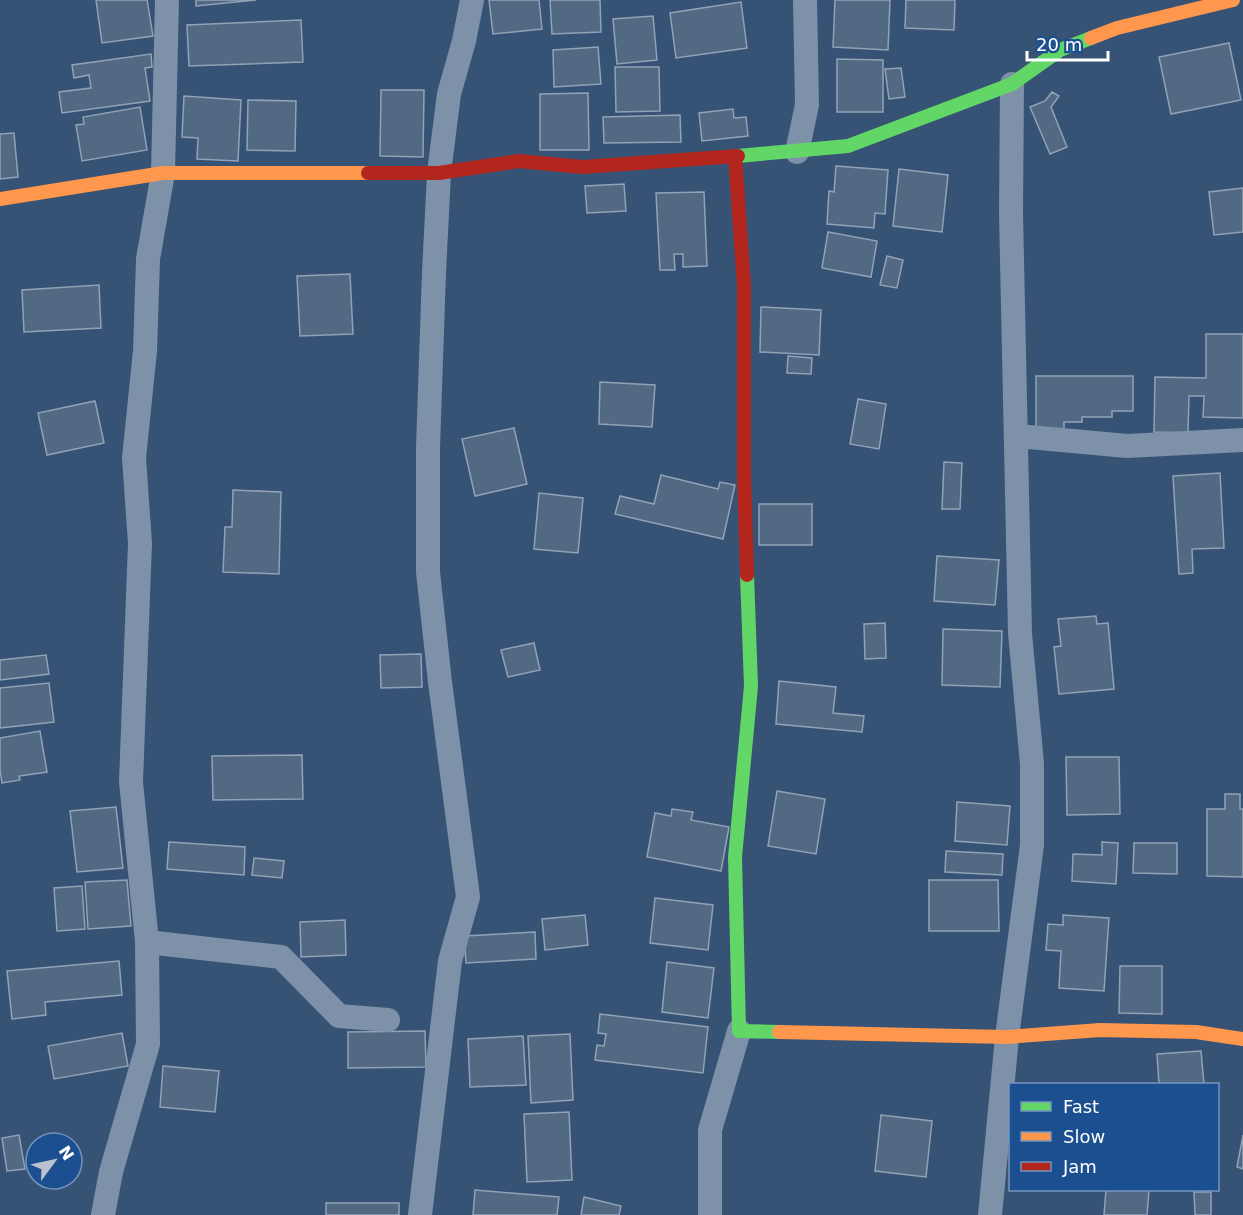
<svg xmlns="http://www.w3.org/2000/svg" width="1243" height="1215" font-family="'DejaVu Sans',sans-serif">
<rect width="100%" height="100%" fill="#365274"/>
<path fill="#526984" stroke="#92a2b6" stroke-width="1.5" d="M 96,0 L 147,0 L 153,36 L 102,43 Z
M 196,0 L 256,0 L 196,6 Z
M 489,0 L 539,0 L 542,29 L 493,34 Z
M 550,0 L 600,0 L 601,32 L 552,34 Z
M 835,0 L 890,0 L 888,50 L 833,47 Z
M 906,0 L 955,0 L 954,30 L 905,28 Z
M 741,2 L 747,48 L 676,58 L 670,13 Z
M 653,16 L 657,60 L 617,64 L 613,19 Z
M 301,20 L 303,62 L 189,66 L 187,25 Z
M 1229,43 L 1241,100 L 1171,114 L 1159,57 Z
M 598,47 L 601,84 L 554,87 L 553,50 Z
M 151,54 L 152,67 L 145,68 L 150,101 L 62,113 L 59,92 L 91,88 L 89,75 L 74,78 L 72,65 Z
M 837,59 L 883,60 L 883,112 L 837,112 Z
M 615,67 L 659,67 L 660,111 L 616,112 Z
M 901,68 L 905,97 L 889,99 L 885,69 Z
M 381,90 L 424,90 L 423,157 L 380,156 Z
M 1052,92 L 1059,96 L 1051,107 L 1067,147 L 1050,154 L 1030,107 L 1045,101 Z
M 588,93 L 589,150 L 540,150 L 540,94 Z
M 184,96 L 241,100 L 238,161 L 197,159 L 198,138 L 182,137 Z
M 248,100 L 296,101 L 295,151 L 247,150 Z
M 140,107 L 147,150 L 82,161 L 76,125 L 84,124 L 83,117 Z
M 733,109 L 734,118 L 746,117 L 748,136 L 702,141 L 699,113 Z
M 680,115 L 681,142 L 604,143 L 603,117 Z
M 14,133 L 18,177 L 0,179 L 0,134 Z
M 836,166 L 888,170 L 885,214 L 875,213 L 874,228 L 827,224 L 829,191 L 834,192 Z
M 899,169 L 948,175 L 942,232 L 893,226 Z
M 624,184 L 626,211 L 587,213 L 585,186 Z
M 1243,188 L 1243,232 L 1214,235 L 1209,192 Z
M 704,192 L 707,266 L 683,267 L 683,254 L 674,254 L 675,270 L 660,270 L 656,193 Z
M 828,232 L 877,241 L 871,277 L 822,268 Z
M 887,256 L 903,260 L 897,288 L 880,285 Z
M 350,274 L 353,334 L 300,336 L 297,276 Z
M 99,285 L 101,328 L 24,332 L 22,290 Z
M 761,307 L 821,310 L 819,355 L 760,352 Z
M 1206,334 L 1243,334 L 1243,418 L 1203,417 L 1204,396 L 1189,396 L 1188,433 L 1154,432 L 1155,377 L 1206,378 Z
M 788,356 L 812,358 L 811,374 L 787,373 Z
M 1036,376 L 1133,376 L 1133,411 L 1112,411 L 1112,417 L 1082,417 L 1082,422 L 1064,422 L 1064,434 L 1036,434 Z
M 600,382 L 655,385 L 652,427 L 599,424 Z
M 858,399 L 886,404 L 879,449 L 850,444 Z
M 95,401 L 104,443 L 47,455 L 38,413 Z
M 514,428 L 527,484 L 475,496 L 462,439 Z
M 944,462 L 962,463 L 960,509 L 942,509 Z
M 1220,473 L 1224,548 L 1192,549 L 1193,573 L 1179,574 L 1173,476 Z
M 661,475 L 718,489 L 720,482 L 735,485 L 723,539 L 615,514 L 620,496 L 654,504 Z
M 233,490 L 281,492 L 279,574 L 223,572 L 225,527 L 232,527 Z
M 539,493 L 583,498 L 578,553 L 534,549 Z
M 759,504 L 812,504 L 812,545 L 759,545 Z
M 937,556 L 999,560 L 995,605 L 934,601 Z
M 1096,616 L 1097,624 L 1108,623 L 1114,689 L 1059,694 L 1054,647 L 1061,646 L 1058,619 Z
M 885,623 L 886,658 L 865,659 L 864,624 Z
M 943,629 L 1002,631 L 1000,687 L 942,685 Z
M 534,643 L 540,670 L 508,677 L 501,650 Z
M 421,654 L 422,687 L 381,688 L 380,655 Z
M 46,655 L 49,674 L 0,680 L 0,660 Z
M 779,681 L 836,687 L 833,713 L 864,716 L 862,732 L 776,724 Z
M 49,683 L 54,722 L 0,728 L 0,688 Z
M 40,731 L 47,772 L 19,776 L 20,780 L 2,783 L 0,769 L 0,738 Z
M 302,755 L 303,799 L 213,800 L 212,756 Z
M 1066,757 L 1119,757 L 1120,814 L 1067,815 Z
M 777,791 L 825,799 L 816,854 L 768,846 Z
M 1225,794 L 1240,794 L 1240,809 L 1243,809 L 1243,877 L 1207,876 L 1207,809 L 1225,809 Z
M 957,802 L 1010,806 L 1007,845 L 955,841 Z
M 116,807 L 123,868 L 77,872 L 70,811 Z
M 672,809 L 693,812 L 691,820 L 729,827 L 721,871 L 647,857 L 655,813 L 671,816 Z
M 169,842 L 245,847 L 244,875 L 167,869 Z
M 1102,842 L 1118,843 L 1116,884 L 1072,881 L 1073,854 L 1102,855 Z
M 1134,843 L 1177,843 L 1177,874 L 1133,873 Z
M 946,851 L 1003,854 L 1002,875 L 945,872 Z
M 254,858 L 284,861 L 282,878 L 252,875 Z
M 127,880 L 131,926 L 88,929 L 85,882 Z
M 929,880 L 998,880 L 999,931 L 929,931 Z
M 82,886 L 85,929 L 57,931 L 54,888 Z
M 655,898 L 713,905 L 708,950 L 650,943 Z
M 585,915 L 588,945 L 545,950 L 542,919 Z
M 1063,915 L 1109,918 L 1104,991 L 1059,988 L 1061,951 L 1046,950 L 1048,924 L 1063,925 Z
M 345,920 L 346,955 L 301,957 L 300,922 Z
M 535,932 L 536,959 L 466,963 L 464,936 Z
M 119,961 L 122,995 L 45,1002 L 46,1015 L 12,1019 L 7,971 Z
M 667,962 L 714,968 L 708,1018 L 662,1012 Z
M 1120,966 L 1162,966 L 1162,1014 L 1119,1013 Z
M 600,1014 L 708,1027 L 703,1073 L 595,1060 L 597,1045 L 604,1046 L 606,1034 L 598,1033 Z
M 425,1031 L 426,1067 L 348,1068 L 348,1032 Z
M 122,1033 L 128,1066 L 54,1079 L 48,1046 Z
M 570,1034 L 573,1100 L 531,1103 L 528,1036 Z
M 523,1036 L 526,1085 L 470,1087 L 468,1039 Z
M 1201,1051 L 1204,1084 L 1159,1084 L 1157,1054 Z
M 163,1066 L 219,1071 L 215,1112 L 160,1107 Z
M 569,1112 L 572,1180 L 527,1182 L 524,1114 Z
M 881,1115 L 932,1121 L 926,1177 L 875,1171 Z
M 19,1135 L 25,1169 L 7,1171 L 2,1138 Z
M 1243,1135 L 1243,1169 L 1237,1167 Z
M 475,1190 L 559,1197 L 557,1215 L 473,1215 Z
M 1106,1190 L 1149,1190 L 1147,1215 L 1104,1215 Z
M 1194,1192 L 1211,1192 L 1211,1215 L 1195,1215 Z
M 584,1197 L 621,1206 L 619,1215 L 581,1215 Z
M 326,1203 L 399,1203 L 399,1215 L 326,1215 Z"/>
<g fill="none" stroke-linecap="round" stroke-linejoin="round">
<path stroke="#7d92a8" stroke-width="24" d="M 797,152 L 807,105 L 805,0
M 1018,436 L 1127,446 L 1243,440
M 147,942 L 281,957 L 339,1016 L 388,1020
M 103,1215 L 111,1172 L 148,1044 L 147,942 L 131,782 L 140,543 L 134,458 L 145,351 L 148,259 L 163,173 L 167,0
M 420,1215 L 450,961 L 468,897 L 440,682 L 428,572 L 428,448 L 434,272 L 439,173 L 449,94 L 464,41 L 472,0
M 710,1215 L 710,1130 L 739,1031
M 990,1215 L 1007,1037 L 1032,845 L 1032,764 L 1020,633 L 1011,213 L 1012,84"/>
<path stroke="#63d668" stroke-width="14" d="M 738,156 L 848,146 L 1012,84 L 1060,50 L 1091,38
M 747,575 L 751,686 L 735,857 L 739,1031 L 779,1032"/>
<path stroke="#ff974d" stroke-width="14" d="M 1091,38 L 1117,28 L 1233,0
M 0,199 L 163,173 L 368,173
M 779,1032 L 1007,1037 L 1100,1030 L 1196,1032 L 1243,1039"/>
<path stroke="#b3261e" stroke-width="14" d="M 735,156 L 744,286 L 744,473 L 747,575
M 368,173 L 439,173 L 519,161 L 582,167 L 738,156"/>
</g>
<rect x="1009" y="1083" width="210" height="108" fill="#1b4f8f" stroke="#7695bc" stroke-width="1.5"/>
<rect x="1021" y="1102" width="30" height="9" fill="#63d668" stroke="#7695bc" stroke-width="1.5"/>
<text x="1063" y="1113" font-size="18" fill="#ffffff">Fast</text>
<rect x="1021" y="1132" width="30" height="9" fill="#ff974d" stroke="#7695bc" stroke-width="1.5"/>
<text x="1063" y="1143" font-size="18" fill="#ffffff">Slow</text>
<rect x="1021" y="1162" width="30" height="9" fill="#b3261e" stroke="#7695bc" stroke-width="1.5"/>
<text x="1063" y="1173" font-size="18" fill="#ffffff">Jam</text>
<g transform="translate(54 1161) rotate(57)"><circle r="28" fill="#1b4f8f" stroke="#7695bc" stroke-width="1.5"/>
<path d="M0-4.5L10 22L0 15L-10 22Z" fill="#b9c2ce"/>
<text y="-9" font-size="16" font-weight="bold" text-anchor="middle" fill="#ffffff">N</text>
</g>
<path d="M1027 51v9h81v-9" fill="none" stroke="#ffffff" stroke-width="3"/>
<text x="1036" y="51" font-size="18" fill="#ffffff" stroke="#1b4f8f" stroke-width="4.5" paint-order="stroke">20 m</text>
</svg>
